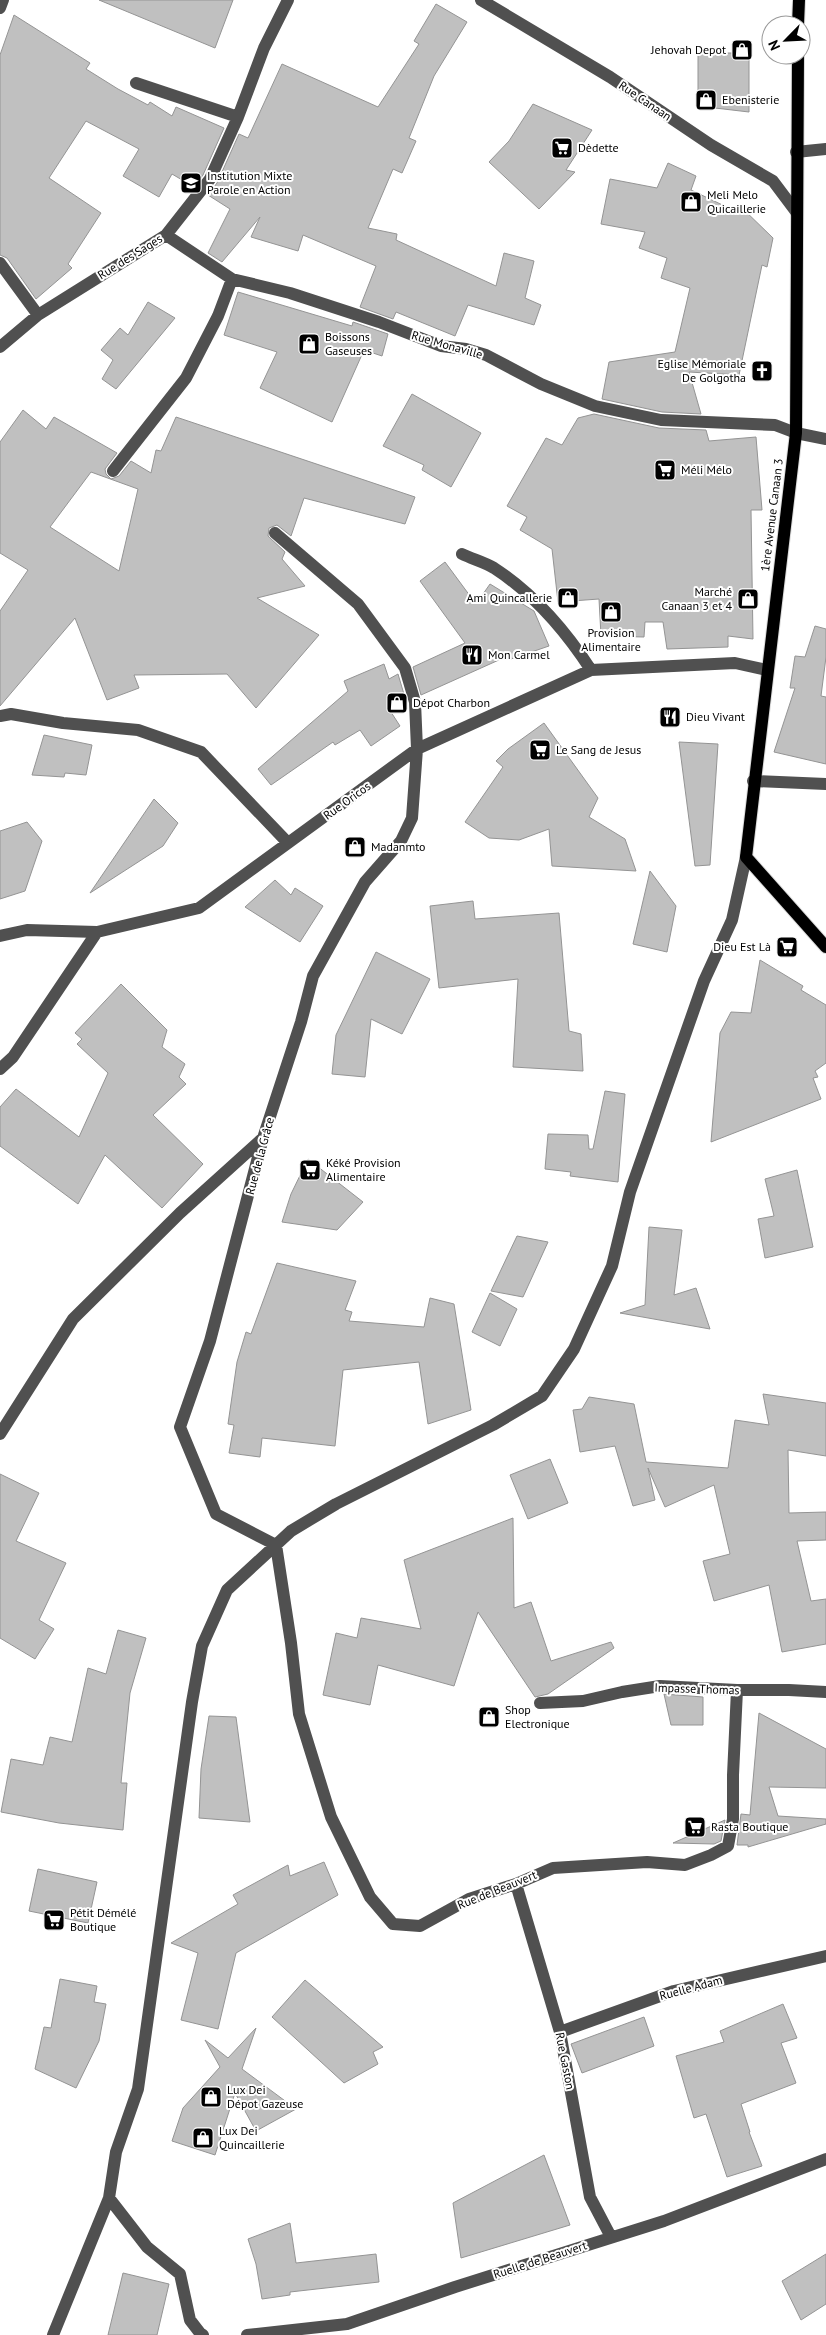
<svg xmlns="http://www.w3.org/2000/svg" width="826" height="2335" font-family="'PT Sans',sans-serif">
<rect width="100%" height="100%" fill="#fff"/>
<path fill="#c0c0c0" stroke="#949494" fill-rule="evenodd" d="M 99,0 L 233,0 L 215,48 Z
M 436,4 L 467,22 L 434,76 L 409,138 L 416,141 L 402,173 L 393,169 L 368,228 L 397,234 L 396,240 L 496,286 L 504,253 L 534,261 L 525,298 L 541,305 L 534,325 L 468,305 L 455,336 L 396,312 L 393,319 L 360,307 L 376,266 L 303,235 L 298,251 L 251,237 L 260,217 L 222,262 L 208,253 L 230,209 L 208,195 L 217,183 L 239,134 L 248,138 L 282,64 L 378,107 L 419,44 L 414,41 Z
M 14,15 L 90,63 L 86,69 L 118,89 L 148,105 L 150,102 L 172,116 L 176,107 L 224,128 L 203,175 L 194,187 L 172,174 L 159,197 L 123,176 L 139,149 L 86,121 L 49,178 L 101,213 L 68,264 L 72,268 L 36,299 L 7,258 L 0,255 L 0,55 Z
M 698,53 L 749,53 L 749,112 L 698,106 Z
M 533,104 L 592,130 L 566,170 L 575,172 L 539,209 L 489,162 L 509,141 Z
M 668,163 L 696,176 L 691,190 L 733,210 L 739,205 L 773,238 L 767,267 L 762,265 L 739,375 L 689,372 L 701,414 L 662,412 L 602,399 L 609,362 L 675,352 L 690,288 L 661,278 L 667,258 L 639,248 L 645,232 L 601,224 L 610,179 L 657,188 Z
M 238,292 L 352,326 L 353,322 L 388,334 L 382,356 L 364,350 L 332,422 L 260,388 L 277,352 L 224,335 Z
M 148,302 L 175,318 L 116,389 L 102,379 L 113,360 L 101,350 L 120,328 L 128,335 Z
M 412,394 L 481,433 L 451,487 L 422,470 L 424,465 L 383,446 Z
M 23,410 L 46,429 L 54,417 L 117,453 L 105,469 L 106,474 L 111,479 L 119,476 L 131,461 L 151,473 L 156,450 L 161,451 L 176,417 L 415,497 L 405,524 L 304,498 L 291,536 L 277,525 L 269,528 L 268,536 L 285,552 L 282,559 L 305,586 L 257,598 L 319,635 L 256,708 L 227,674 L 134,675 L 139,688 L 107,700 L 75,618 L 0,706 L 0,611 L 28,570 L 0,553 L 0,442 ZM 91,472 L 138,489 L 119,571 L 50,527 Z
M 594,414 L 659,428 L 706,430 L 709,441 L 756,437 L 762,510 L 751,510 L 753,639 L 728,636 L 728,647 L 667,649 L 663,622 L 645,622 L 644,637 L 601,636 L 599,599 L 558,602 L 552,549 L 520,530 L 527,517 L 507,506 L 546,438 L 562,445 L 578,418 Z
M 445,562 L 476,604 L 490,584 L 534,611 L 549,646 L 511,659 L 510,655 L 421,695 L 413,667 L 465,643 L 420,581 Z
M 815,626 L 826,629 L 826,657 L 821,696 L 826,697 L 826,764 L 774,752 L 795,688 L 790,688 L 795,656 L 805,657 Z
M 384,664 L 389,679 L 398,674 L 406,701 L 389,709 L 400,726 L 371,746 L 360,730 L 335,745 L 333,742 L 271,785 L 258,769 L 348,691 L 344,681 Z
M 544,723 L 598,798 L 589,817 L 625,839 L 636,871 L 552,866 L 549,829 L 519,840 L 489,838 L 465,822 L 503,767 L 496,761 L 508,749 Z
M 44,735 L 92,745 L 86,775 L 65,773 L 64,777 L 32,775 Z
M 679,742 L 718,744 L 710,865 L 695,866 Z
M 154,799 L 178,823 L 163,846 L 90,893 Z
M 27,822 L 42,841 L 25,891 L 0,899 L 0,831 Z
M 650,871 L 676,906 L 667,952 L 633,944 Z
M 275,880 L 291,895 L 295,888 L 323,906 L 300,942 L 245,907 Z
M 473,901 L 475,919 L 559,913 L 569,1031 L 581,1034 L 583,1071 L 513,1067 L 518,979 L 439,988 L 430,906 Z
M 376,952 L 430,979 L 402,1034 L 371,1019 L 365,1077 L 332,1074 L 336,1035 Z
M 760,960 L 803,986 L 801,990 L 826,1005 L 826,1063 L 815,1071 L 818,1077 L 813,1078 L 821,1099 L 711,1142 L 720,1033 L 731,1012 L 751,1013 Z
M 121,984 L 167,1030 L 162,1047 L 185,1064 L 179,1077 L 186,1084 L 153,1115 L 203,1164 L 162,1208 L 105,1155 L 78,1204 L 0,1146 L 0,1107 L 16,1089 L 79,1137 L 108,1073 L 77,1044 L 82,1039 L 75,1033 Z
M 605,1091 L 625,1094 L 618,1182 L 570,1176 L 571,1172 L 545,1169 L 548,1134 L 588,1135 L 589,1149 L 593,1149 Z
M 308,1159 L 363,1202 L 337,1230 L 282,1222 L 291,1194 Z
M 797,1170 L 813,1247 L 765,1258 L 758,1219 L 774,1216 L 765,1179 Z
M 649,1227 L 682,1230 L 674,1295 L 696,1288 L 710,1329 L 620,1313 L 645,1305 Z
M 517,1236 L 548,1242 L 523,1297 L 491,1291 Z
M 277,1263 L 356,1281 L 345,1310 L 352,1312 L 349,1321 L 424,1327 L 430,1298 L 454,1304 L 471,1410 L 428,1424 L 419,1362 L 343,1370 L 335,1446 L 262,1438 L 260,1457 L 229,1453 L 234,1425 L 228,1424 L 237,1362 L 246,1332 L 251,1334 Z
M 490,1293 L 517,1309 L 500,1346 L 472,1332 Z
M 763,1394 L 826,1403 L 826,1456 L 788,1450 L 789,1513 L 826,1512 L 826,1540 L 797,1541 L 811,1601 L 826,1599 L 826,1644 L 782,1652 L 769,1585 L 714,1601 L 703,1561 L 730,1554 L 714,1485 L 665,1507 L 648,1468 L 655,1500 L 633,1506 L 615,1446 L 580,1452 L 573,1410 L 582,1409 L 589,1397 L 634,1404 L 646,1462 L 728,1468 L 735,1420 L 769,1425 Z
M 550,1459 L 568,1503 L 528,1519 L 510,1475 Z
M 0,1474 L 39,1493 L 16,1541 L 66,1563 L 39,1620 L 54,1629 L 35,1659 L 0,1638 Z
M 513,1518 L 514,1608 L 531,1602 L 551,1661 L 611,1642 L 614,1648 L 548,1694 L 535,1697 L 478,1612 L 454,1686 L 378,1665 L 370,1705 L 323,1695 L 336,1633 L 357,1638 L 361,1618 L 421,1629 L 404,1560 Z
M 118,1630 L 146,1638 L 130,1693 L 121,1783 L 127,1783 L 123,1830 L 59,1823 L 1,1812 L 11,1759 L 43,1765 L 50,1737 L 72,1742 L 88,1668 L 106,1674 Z
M 664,1694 L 703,1697 L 703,1725 L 671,1725 Z
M 759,1713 L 826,1749 L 826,1788 L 769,1787 L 778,1816 L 826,1819 L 826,1824 L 748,1847 L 748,1845 L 737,1845 L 741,1814 L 750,1815 Z
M 209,1716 L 236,1717 L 250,1822 L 199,1818 L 201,1769 Z
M 725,1820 L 721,1841 L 714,1844 L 673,1843 Z
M 324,1862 L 338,1895 L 236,1953 L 218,2029 L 181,2020 L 198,1953 L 171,1943 L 238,1904 L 233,1895 L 288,1865 L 290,1876 Z
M 38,1869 L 97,1882 L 88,1923 L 29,1911 Z
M 60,1979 L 97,1986 L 94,2002 L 106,2004 L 99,2041 L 76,2088 L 35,2069 L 44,2027 L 51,2028 Z
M 305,1980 L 383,2047 L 373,2052 L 378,2064 L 344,2083 L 272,2017 Z
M 783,2004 L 797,2038 L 781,2043 L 796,2083 L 741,2104 L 750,2132 L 749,2132 L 762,2166 L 727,2177 L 706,2114 L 694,2118 L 676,2056 L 724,2042 L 720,2031 Z
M 644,2017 L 654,2046 L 582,2073 L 571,2044 Z
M 256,2028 L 242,2069 L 296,2109 L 256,2131 L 235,2093 L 215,2155 L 172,2141 L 183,2108 L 220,2067 L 205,2040 L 228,2058 Z
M 544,2155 L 570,2225 L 461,2258 L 453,2203 Z
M 290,2223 L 296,2263 L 376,2254 L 379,2282 L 290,2292 L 290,2295 L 262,2299 L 256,2264 L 248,2239 Z
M 826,2254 L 826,2304 L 801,2320 L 782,2281 Z
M 123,2273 L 169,2284 L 157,2335 L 108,2335 Z"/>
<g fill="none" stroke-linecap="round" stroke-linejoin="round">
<g stroke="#dbdbdb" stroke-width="14">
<path id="major" d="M 798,25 L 799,0
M 798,55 L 796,433 L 746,857 L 826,947"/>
</g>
<path stroke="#505050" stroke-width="12" d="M 481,0 L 610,77 L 711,145 L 773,181 L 797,213
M 0,8 L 3,0
M 136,83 L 238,117
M 796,152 L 826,149
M 166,235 L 232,279 L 290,293 L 379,322 L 441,346 L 466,349 L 486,355 L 541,384 L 595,406 L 661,420 L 775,425 L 796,433 L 826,439
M 0,263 L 38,315
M 0,347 L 38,315 L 166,235 L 210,179 L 238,117 L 264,48 L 288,0
M 113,471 L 186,378 L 218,316 L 232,279
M 275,533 L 358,604 L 405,668 L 415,702 L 417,749 L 412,818 L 401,841 L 365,882 L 313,976 L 301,1022 L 263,1138 L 210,1341 L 180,1427 L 216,1514 L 276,1545 L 291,1643 L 299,1714 L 331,1817 L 370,1897 L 393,1924 L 420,1926 L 469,1899 L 516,1884 L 553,1868 L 647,1862 L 685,1865 L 711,1855 L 728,1846 L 733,1819 L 733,1775 L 737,1690
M 462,554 C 472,559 484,562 494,568 C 534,594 565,630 591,670
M 0,716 L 11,714 L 63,723 L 138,730 L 201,752 L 288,843
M 753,781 L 826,784
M 0,936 L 27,930 L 97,932
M 0,1069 L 13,1057 L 97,932 L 199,908 L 417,749 L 591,670 L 735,663 L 767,670
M 0,1434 L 73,1319 L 180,1213 L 263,1138
M 540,1703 L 583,1701 L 622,1692 L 660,1686 L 737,1690 L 789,1690 L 826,1692
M 516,1884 L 560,2032 L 590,2197 L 611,2237
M 560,2032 L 674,1991 L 826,1956
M 109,2198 L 147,2247 L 180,2274 L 190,2320 L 200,2333 L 203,2335
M 53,2335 L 109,2198 L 116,2152 L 138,2089 L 192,1702 L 202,1646 L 227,1590 L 291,1531 L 336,1504 L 493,1425 L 542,1396 L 574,1349 L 612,1266 L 630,1192 L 704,981 L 732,920 L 746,857
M 247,2335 L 347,2324 L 455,2287 L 664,2221 L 826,2159"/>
<use href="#major" stroke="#000" stroke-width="12"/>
</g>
<defs>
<g id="shop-square" transform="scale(1.125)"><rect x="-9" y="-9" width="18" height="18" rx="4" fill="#000" stroke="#fff"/><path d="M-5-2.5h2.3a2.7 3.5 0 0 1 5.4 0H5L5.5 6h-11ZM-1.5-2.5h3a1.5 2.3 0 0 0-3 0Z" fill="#fff"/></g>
<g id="supermarket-square" transform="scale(1.125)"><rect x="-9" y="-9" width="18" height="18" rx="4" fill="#000" stroke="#fff"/><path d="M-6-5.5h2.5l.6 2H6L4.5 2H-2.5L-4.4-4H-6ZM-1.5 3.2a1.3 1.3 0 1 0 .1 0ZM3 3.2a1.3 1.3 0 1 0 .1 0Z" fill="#fff"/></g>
<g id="school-square" transform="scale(1.125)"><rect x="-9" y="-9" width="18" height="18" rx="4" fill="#000" stroke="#fff"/><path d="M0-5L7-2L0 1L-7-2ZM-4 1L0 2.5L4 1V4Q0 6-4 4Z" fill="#fff"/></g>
<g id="church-square" transform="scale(1.125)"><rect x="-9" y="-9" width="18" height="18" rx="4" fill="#000" stroke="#fff"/><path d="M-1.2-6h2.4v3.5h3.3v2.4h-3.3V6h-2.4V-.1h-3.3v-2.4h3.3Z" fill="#fff"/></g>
<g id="restaurant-square" transform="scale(1.125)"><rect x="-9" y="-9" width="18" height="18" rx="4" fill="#000" stroke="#fff"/><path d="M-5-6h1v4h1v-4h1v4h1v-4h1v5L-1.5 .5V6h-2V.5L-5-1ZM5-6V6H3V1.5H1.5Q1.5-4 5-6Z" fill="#fff"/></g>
</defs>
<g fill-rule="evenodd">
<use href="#shop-square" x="742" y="50"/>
<use href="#shop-square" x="706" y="100"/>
<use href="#supermarket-square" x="562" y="148"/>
<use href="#school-square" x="191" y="183"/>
<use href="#shop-square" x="691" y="202"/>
<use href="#shop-square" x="309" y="344"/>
<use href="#church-square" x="762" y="371"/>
<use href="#supermarket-square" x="665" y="470"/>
<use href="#shop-square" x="568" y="598"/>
<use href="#shop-square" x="748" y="599"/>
<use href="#shop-square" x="611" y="612"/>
<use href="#restaurant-square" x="472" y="655"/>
<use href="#shop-square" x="397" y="703"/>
<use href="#restaurant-square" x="670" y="717"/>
<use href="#supermarket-square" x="540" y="750"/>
<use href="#shop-square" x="355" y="847"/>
<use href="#supermarket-square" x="787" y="947"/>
<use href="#supermarket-square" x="310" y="1170"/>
<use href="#shop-square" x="489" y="1717"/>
<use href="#supermarket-square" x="695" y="1827"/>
<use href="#supermarket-square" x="54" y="1920"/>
<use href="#shop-square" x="211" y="2097"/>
<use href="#shop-square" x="203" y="2138"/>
</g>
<g text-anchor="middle" stroke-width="4" stroke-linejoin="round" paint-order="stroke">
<g font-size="12" fill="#000" stroke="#fff" text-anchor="start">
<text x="726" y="54" text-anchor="end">Jehovah Depot</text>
<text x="722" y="104">Ebenisterie</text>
<text x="578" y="152">Dèdette</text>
<text x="207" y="180">Institution Mixte<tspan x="207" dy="14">Parole en Action</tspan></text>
<text x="707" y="199">Meli Melo<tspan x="707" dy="14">Quicaillerie</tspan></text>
<text x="325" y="341">Boissons<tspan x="325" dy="14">Gaseuses</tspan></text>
<text x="746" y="368" text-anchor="end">Eglise Mémoriale<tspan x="746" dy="14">De Golgotha</tspan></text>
<text x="681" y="474">Méli Mélo</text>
<text x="732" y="596" text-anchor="end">Marché<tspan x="732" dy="14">Canaan 3 et 4</tspan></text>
<text x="552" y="602" text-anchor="end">Ami Quincallerie</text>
<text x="611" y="637" text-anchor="middle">Provision<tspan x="611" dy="14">Alimentaire</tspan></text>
<text x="488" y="659">Mon Carmel</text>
<text x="413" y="707">Dépot Charbon</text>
<text x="686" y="721">Dieu Vivant</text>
<text x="556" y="754">Le Sang de Jesus</text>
<text x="371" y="851">Madanmto</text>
<text x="771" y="951" text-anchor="end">Dieu Est Là</text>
<text x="326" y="1167">Kéké Provision<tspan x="326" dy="14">Alimentaire</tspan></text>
<text x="505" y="1714">Shop<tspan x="505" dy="14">Electronique</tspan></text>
<text x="711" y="1831">Rasta Boutique</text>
<text x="70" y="1917">Pétit Démélé<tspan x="70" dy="14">Boutique</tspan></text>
<text x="227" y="2094">Lux Dei<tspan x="227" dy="14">Dépot Gazeuse</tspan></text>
<text x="219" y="2135">Lux Dei<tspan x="219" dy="14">Quincaillerie</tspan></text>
</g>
<g font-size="12" fill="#000" stroke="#fff">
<text transform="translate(645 101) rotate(34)" y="4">Rue Canaan</text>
<text transform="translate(130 257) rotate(-32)" y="4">Rue des Sages</text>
<text transform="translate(447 345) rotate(16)" y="4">Rue Monaville</text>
<text transform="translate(772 515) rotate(-83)" y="4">1ère Avenue Canaan 3</text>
<text transform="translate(347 801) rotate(-36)" y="4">Rue Oricos</text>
<text transform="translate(260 1156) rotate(-75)" y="4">Rue de la Grâce</text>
<text transform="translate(697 1689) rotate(2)" y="4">Impasse Thomas</text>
<text transform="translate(497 1890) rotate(-22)" y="4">Rue de Beauvert</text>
<text transform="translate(691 1988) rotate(-15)" y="4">Ruelle Adam</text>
<text transform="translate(565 2061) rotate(79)" y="4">Rue Gaston</text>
<text transform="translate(540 2260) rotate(-18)" y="4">Ruelle de Beauvert</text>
</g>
</g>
<g transform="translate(786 40) rotate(246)"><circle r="24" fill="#ffffff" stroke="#999999"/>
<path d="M0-4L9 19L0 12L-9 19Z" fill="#000000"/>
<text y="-8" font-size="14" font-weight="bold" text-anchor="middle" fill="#000000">N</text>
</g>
</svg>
